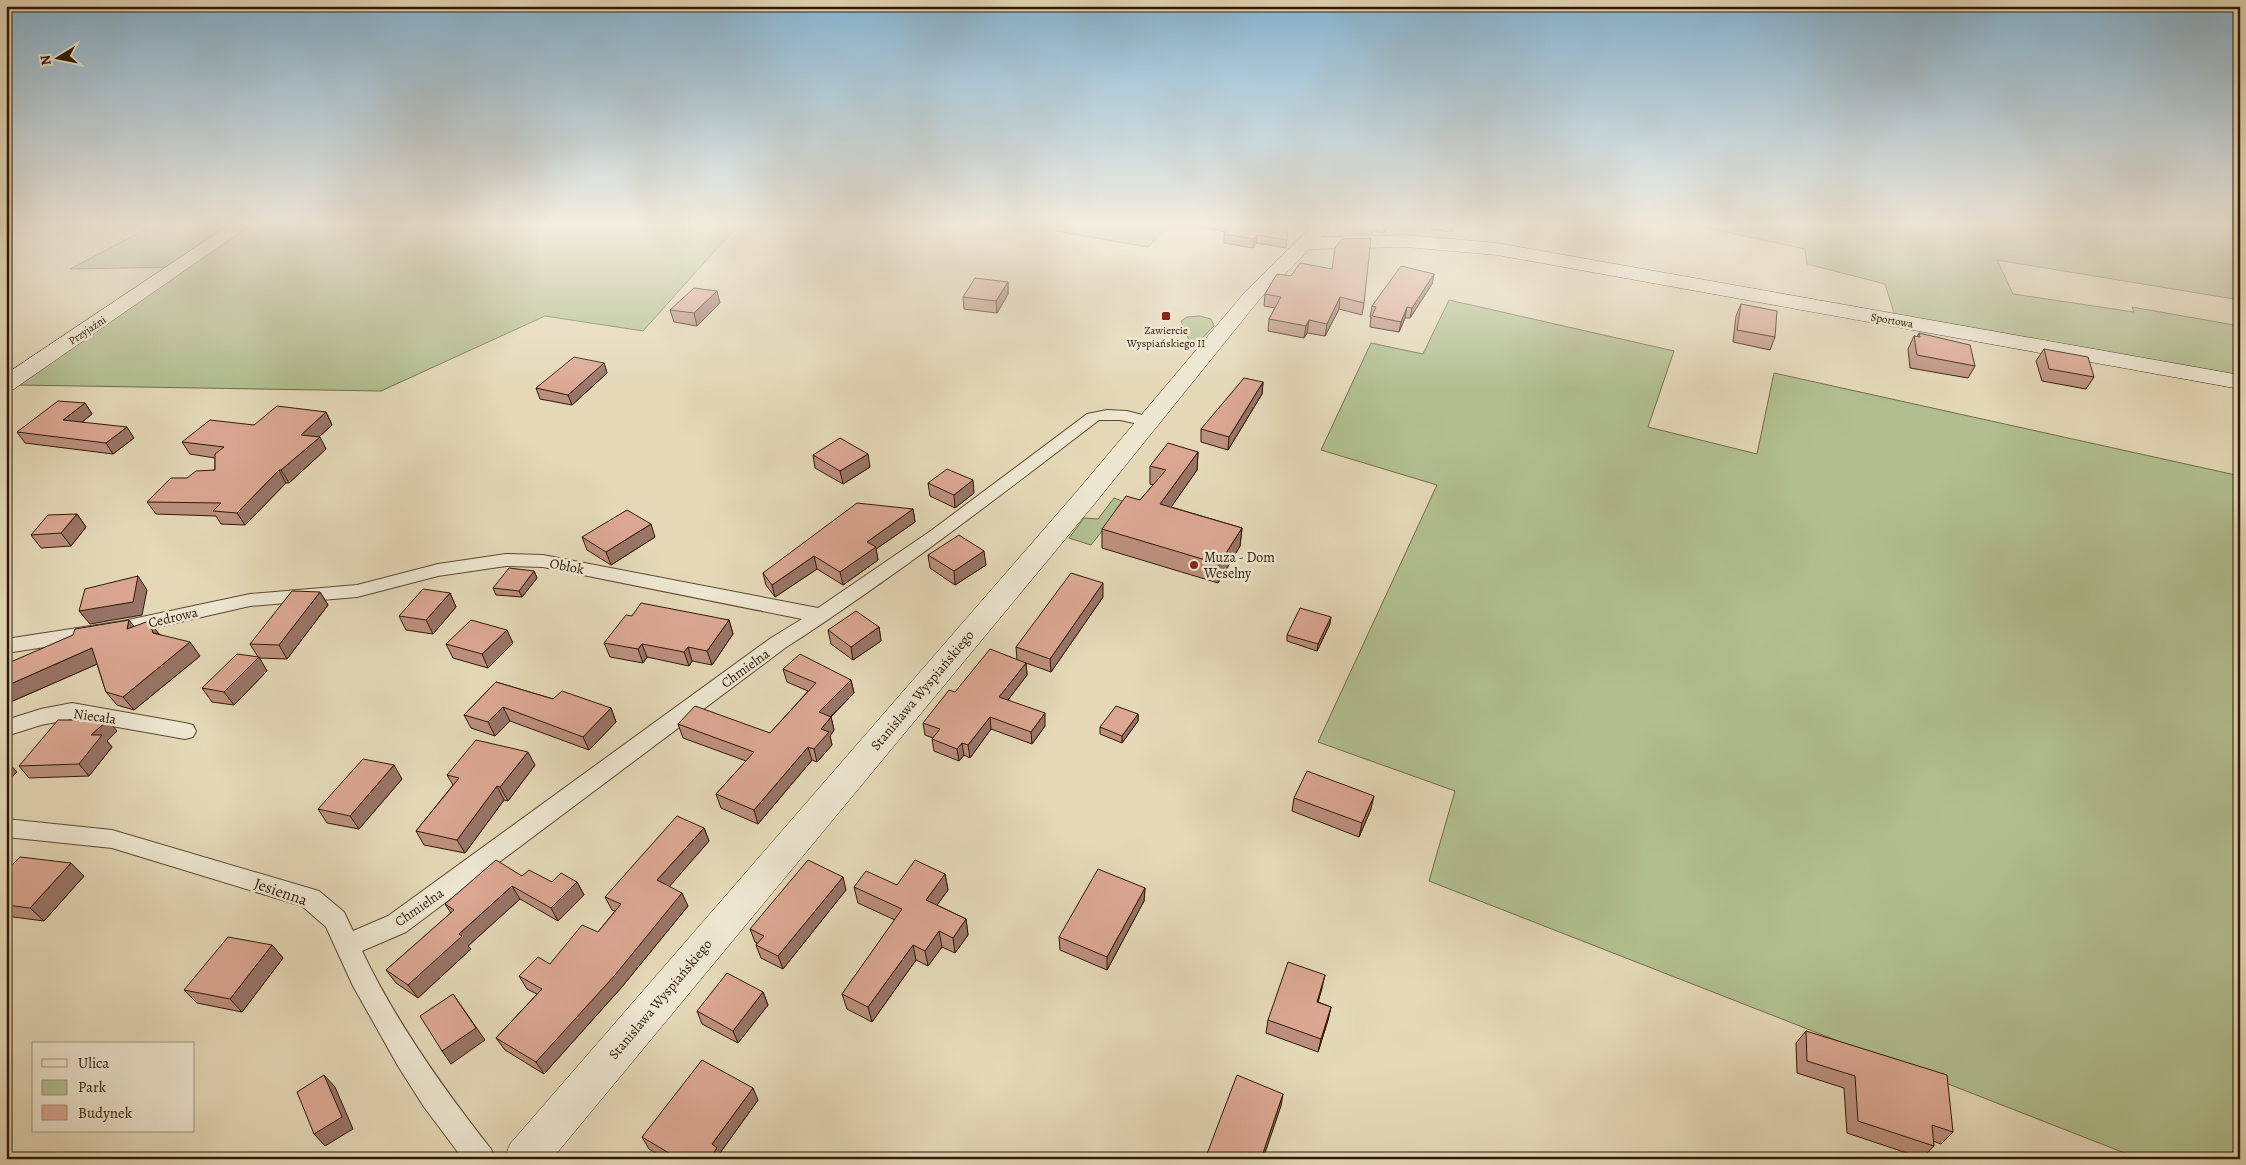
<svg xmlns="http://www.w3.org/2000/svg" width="2246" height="1165" font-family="Alegreya,serif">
<rect width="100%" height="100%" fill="#e4d8b7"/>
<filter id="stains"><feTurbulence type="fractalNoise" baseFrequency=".004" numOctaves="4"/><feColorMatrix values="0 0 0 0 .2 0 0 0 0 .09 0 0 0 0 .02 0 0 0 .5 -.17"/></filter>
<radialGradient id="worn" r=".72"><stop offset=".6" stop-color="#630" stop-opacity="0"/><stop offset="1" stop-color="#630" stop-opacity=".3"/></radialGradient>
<path fill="#b1bf90" stroke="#706c4a" d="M 154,225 L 738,225 L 643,331 L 545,316 L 381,391 L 19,385 L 179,267 L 70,269 Z
M 1021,225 L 1169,225 L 1148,247 Z
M 1693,225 L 2240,225 L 2240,300 L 1997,260 L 2013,294 L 2134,312 L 2132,307 L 2240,326 L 2240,376 L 1895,316 L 1885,284 L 1807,264 L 1805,249 Z
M 1449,300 L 1674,351 L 1648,427 L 1757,454 L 1774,373 L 2240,476 L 2240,1159 L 2140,1159 L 1429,881 L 1455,791 L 1318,742 L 1437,485 L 1321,450 L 1371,343 L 1423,354 Z
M 1200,316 L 1211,319 L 1214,326 L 1190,351 L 1189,340 L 1181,321 L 1187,317 Z
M 1114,498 L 1125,502 L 1091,545 L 1069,538 L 1084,518 L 1098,519 Z"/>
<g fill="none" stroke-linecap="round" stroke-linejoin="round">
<g stroke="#5c4832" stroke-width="2">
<path id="street" d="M 1107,410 L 1127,411 L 1154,418 L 1156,421 L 1148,426 L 1120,420 L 1099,420 C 996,499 893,578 785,648 L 406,932 L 362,951 C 396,1022 442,1087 491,1149 L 495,1159 L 463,1159 L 424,1107 L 398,1066 L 353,986 L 326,927 L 302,906 L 112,848 L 6,837 L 6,819 L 112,830 L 319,891 L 344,912 L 353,931 L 388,916 L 771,638 L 802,619 L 543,567 L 506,566 L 438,576 L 357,597 L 250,606 L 123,635 L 6,653 L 6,639 L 123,621 L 250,594 L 357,585 L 438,564 L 506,554 L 543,555 L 818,608 L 932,530 L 1087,414 Z
M 72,703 L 185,723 L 193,725 L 196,731 L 193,737 L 185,739 L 72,719 L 41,725 L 6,736 L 6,720 L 41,709 Z"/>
</g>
<g stroke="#2f1805" stroke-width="1">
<path id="secondary" d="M 229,225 L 250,225 L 14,389 L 6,391 L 6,374 Z
M 1313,225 L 1332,225 L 1322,237 L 1407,235 L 1497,243 L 2240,375 L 2240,389 L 1497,255 L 1407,247 L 1310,249 L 1259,300 L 1096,502 L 552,1159 L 504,1159 L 510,1144 L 1078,490 L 1245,292 Z"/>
</g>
<use href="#street" fill="#ede6d0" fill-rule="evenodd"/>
<use href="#secondary" fill="#ede6d0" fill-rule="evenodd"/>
</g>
<path fill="#bc907e" stroke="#2f1805" d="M 1193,225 L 1287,225 L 1286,248 L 1256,243 L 1253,248 L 1224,243 L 1224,234 L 1225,232 Z
M 1355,225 L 1390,225 L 1384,233 L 1372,231 L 1372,234 L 1353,234 Z
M 1430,225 L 1456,225 L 1452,232 L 1430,229 Z
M 1277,274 L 1364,303 L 1362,315 L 1339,309 L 1325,336 L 1307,333 L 1304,338 L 1268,331 L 1269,319 L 1275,308 L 1264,306 L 1265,294 Z
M 1434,274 L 1432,284 L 1410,318 L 1405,318 L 1399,332 L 1370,327 L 1371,317 L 1370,317 L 1372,306 Z
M 1008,282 L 1008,294 L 997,313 L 964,309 L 963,297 Z
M 720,303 L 697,326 L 674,322 L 670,310 Z
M 1741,304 L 1775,337 L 1770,350 L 1733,342 L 1736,316 Z
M 1919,333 L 1975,366 L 1968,378 L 1910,368 L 1908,349 L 1914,336 L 1917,337 Z
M 2044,349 L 2094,377 L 2086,389 L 2042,381 L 2036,361 Z
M 604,363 L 607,373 L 572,405 L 540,399 L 536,388 Z
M 1263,382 L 1262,394 L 1228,450 L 1201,442 L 1201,429 Z
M 85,403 L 92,414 L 82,422 L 134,438 L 113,454 L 25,443 L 17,432 Z
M 326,412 L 332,425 L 319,437 L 326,449 L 289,483 L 286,483 L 245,525 L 221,524 L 216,516 L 156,514 L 147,502 L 187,478 L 215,470 L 215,458 L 190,454 L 182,442 L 254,425 Z
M 1198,452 L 1197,470 L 1171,507 L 1242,528 L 1240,546 L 1218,583 L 1102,548 L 1102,529 L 1140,500 L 1153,485 L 1150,484 L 1150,466 Z
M 813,455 L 870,467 L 843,484 L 815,468 Z
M 928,483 L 974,493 L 955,508 L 930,496 Z
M 913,509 L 915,522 L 876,549 L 878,560 L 843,585 L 817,569 L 775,597 L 766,585 L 763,573 Z
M 77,514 L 86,527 L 71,546 L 41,548 L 31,535 Z
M 582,537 L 655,537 L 611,565 L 587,550 Z
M 928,555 L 986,565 L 955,585 L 930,568 Z
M 534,571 L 537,578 L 522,597 L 496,595 L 493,588 Z
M 320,592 L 328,605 L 287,659 L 259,658 L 267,671 L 234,705 L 212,702 L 202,688 L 258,657 L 250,644 Z
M 450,593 L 456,607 L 433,634 L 406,630 L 399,616 Z
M 1103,597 L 1051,672 L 1026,663 L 1027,675 L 1008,700 L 1045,726 L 1032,744 L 991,729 L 970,758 L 964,755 L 959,761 L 934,751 L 932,739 L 933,738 L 925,735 L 923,723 L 955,692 L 1017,659 L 1016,647 Z
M 632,616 L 729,620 L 733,634 L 712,665 L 692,661 L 689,666 L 647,657 L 643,663 L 610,657 L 604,643 Z
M 1330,624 L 1317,651 L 1287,641 L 1287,635 Z
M 134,627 L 159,634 L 200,656 L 134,710 L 117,705 L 106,692 L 97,664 L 6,704 L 6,664 Z
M 879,627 L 881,641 L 853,660 L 831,644 L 828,630 Z
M 513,643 L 488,668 L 453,658 L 446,644 Z
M 783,669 L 851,680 L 854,693 L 831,717 L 834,730 L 830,736 L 832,745 L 817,762 L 812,760 L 758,824 L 721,808 L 716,794 L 746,761 L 683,738 L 678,724 L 770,733 L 808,691 L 787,682 Z
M 496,682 L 553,699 L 611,708 L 616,722 L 589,750 L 510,721 L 495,736 L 471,728 L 464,715 Z
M 1138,714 L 1138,721 L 1122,743 L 1100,734 L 1100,727 Z
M 117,731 L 107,741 L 112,747 L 89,776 L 29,778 L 19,766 Z
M 535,765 L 508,801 L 504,800 L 465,853 L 424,845 L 416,831 L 453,785 L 447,775 Z
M 402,779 L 359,829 L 327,823 L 318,809 Z
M 1294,798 L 1371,809 L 1359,837 L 1292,811 Z
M 704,828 L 709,841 L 669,886 L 688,906 L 621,988 L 544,1074 L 505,1050 L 496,1038 L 537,994 L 527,989 L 519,976 L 550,964 L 598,932 L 615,911 L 612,910 L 605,897 Z
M 6,871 L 84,876 L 44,921 L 6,916 Z
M 945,874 L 948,890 L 937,905 L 966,919 L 968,935 L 955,953 L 942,947 L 928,966 L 916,960 L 872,1022 L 847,1009 L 842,994 L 895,920 L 858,903 L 854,887 L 897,885 Z
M 522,876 L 552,882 L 577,882 L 584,895 L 558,921 L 520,899 L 468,946 L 471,949 L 418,998 L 396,983 L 386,970 L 451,913 L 445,904 Z
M 1145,888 L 1144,901 L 1107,970 L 1060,950 L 1059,937 Z
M 846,890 L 783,969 L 761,958 L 756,945 L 757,943 L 755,942 L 750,929 Z
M 272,945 L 283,958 L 242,1012 L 197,1003 L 184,990 Z
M 1322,988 L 1318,1002 L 1331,1007 L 1328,1020 L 1318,1052 L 1266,1033 L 1268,1020 Z
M 763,992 L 768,1005 L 738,1043 L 702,1024 L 697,1011 Z
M 1806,1031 L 1953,1132 L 1941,1144 L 1933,1141 L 1934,1146 L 1922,1158 L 1847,1133 L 1844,1088 L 1797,1073 L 1796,1043 Z
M 758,1100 L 720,1153 L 722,1159 L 665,1159 L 649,1149 L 642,1137 Z"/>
<path fill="#997567" stroke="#2f1805" d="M 1386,225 L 1390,225 L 1384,233 Z
M 1453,225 L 1456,225 L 1452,232 Z
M 1257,235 L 1256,243 L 1253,248 L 1254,239 Z
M 1434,274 L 1432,284 L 1410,318 L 1412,308 Z
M 1008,282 L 1008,294 L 997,313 L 996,301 Z
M 717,291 L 720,303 L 697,326 L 694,313 Z
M 1340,297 L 1339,309 L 1325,336 L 1327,324 Z
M 1407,307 L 1405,318 L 1399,332 L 1401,322 Z
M 1309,320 L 1307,333 L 1304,338 L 1306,326 Z
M 604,363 L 607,373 L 572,405 L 568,395 Z
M 1263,382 L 1262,394 L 1228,450 L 1229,437 Z
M 85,403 L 92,414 L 71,431 L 63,420 Z
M 326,412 L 332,425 L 308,447 L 301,435 Z
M 127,427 L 134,438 L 113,454 L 106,443 Z
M 320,437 L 326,449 L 289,483 L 281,470 Z
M 1198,452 L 1197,470 L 1160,523 L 1160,504 Z
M 868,454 L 870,467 L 843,484 L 840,471 Z
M 279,470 L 286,483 L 245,525 L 237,513 Z
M 973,480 L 974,493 L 955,508 L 954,495 Z
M 913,509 L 915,522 L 876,549 L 878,560 L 843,585 L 840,572 L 867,542 Z
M 77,514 L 86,527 L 71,546 L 61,533 Z
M 651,524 L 655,537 L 611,565 L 606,552 Z
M 1242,528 L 1240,546 L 1218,583 L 1219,564 Z
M 984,551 L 986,565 L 955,585 L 954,571 Z
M 814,556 L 817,569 L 775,597 L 772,585 Z
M 534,571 L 537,578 L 522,597 L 519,591 Z
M 138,576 L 147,590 L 142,615 L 90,624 L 79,611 Z
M 1103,583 L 1103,597 L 1051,672 L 1050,659 Z
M 320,592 L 328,605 L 287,659 L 279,645 Z
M 450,593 L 456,607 L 433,634 L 426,620 Z
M 1331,617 L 1330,624 L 1317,651 L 1318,644 Z
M 129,620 L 139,633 L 127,629 Z
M 729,620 L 733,634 L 712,665 L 707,651 Z
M 149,621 L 159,634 L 153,633 Z
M 879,627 L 881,641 L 853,660 L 851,647 Z
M 507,630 L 513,643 L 488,668 L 482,654 Z
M 190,642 L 200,656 L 134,710 L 123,697 Z
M 642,644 L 647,657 L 643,663 L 638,649 Z
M 688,647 L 692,661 L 689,666 L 684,652 Z
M 92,648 L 102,662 L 6,704 L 6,686 Z
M 259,657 L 267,671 L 234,705 L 224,692 Z
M 1026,663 L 1027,675 L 1001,709 L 999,697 Z
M 851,680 L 854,693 L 822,725 L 819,712 Z
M 503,707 L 510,721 L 495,736 L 488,722 Z
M 611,708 L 616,722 L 589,750 L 583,737 Z
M 1045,713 L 1045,726 L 1032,744 L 1031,732 Z
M 1138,714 L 1138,721 L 1122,743 L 1122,736 Z
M 831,717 L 834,730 L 830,736 L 832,745 L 817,762 L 814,749 L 821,729 Z
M 990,717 L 991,729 L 970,758 L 968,745 Z
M 108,720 L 117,731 L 107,741 L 112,747 L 89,776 L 79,764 L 91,735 Z
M 962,743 L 964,755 L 959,761 L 957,749 Z
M 808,747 L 812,760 L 758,824 L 754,810 Z
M 528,752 L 535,765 L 508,801 L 500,787 Z
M 6,760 L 17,772 L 6,783 Z
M 394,765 L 402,779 L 359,829 L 350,816 Z
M 497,786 L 504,800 L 465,853 L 457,840 Z
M 1374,796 L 1371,809 L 1359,837 L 1362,823 Z
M 704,828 L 709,841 L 663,894 L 657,880 Z
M 71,863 L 84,876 L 44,921 L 30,908 Z
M 945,874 L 948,890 L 929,916 L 926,900 Z
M 843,877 L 846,890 L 783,969 L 778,956 Z
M 577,882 L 584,895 L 558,921 L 551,908 Z
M 512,886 L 520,899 L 468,946 L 471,949 L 418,998 L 408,985 L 459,934 Z
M 1145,888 L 1144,901 L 1107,970 L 1107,957 Z
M 682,893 L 688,906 L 621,988 L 544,1074 L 536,1062 Z
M 966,919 L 968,935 L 955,953 L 953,938 Z
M 939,931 L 942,947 L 928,966 L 925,951 Z
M 272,945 L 283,958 L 242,1012 L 230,999 Z
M 913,945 L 916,960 L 872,1022 L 868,1007 Z
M 1325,975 L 1322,988 L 1314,1015 L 1317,1002 Z
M 763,992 L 768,1005 L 738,1043 L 733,1031 Z
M 453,994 L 485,1040 L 451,1064 L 442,1051 Z
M 1331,1007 L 1328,1020 L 1318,1052 L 1321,1039 Z
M 324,1075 L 335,1087 L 353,1129 L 325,1146 L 314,1134 Z
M 753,1088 L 758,1100 L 720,1153 L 722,1159 L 709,1159 L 712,1144 Z
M 1283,1094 L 1281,1106 L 1263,1159 L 1261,1159 Z"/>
<path fill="#dba793" stroke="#2f1805" d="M 1231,225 L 1287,225 L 1287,240 L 1257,235 L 1254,239 L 1224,234 Z
M 1371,238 L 1364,303 L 1340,297 L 1327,324 L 1309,320 L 1306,326 L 1269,319 L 1281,297 L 1265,294 L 1277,274 L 1291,276 L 1300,263 L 1332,269 L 1335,248 L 1342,239 Z
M 1401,266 L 1434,274 L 1412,308 L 1407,307 L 1401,322 L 1372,316 L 1376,307 L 1372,306 Z
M 975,278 L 1008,282 L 996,301 L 963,297 Z
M 694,288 L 717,291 L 694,313 L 670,310 Z
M 1741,304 L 1777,311 L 1775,337 L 1737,330 Z
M 1919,333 L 1970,345 L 1975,366 L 1917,355 L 1914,336 L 1920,337 Z
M 2044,349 L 2088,357 L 2094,377 L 2049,369 Z
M 574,357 L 604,363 L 568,395 L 536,388 Z
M 1244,378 L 1263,382 L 1229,437 L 1201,429 Z
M 58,401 L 85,403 L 63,420 L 127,427 L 106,443 L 17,432 Z
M 277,406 L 326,412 L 301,435 L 320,437 L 281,470 L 279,470 L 237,513 L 213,511 L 221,503 L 147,502 L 171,478 L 187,478 L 196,471 L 215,470 L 215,454 L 224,447 L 182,442 L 210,420 L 254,425 Z
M 840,438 L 868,454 L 840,471 L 813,455 Z
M 1168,443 L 1198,452 L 1160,504 L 1242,528 L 1219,564 L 1102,529 L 1126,496 L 1140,500 L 1166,470 L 1150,466 Z
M 947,469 L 973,480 L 954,495 L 928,483 Z
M 857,503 L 913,509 L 867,542 L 876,547 L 840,572 L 814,556 L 772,585 L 763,573 Z
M 627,510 L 651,524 L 606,552 L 582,537 Z
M 77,514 L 61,533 L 31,535 L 48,515 Z
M 959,535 L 984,551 L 954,571 L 928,555 Z
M 509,568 L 534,571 L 519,591 L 493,588 Z
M 1071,573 L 1103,583 L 1050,659 L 1016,647 Z
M 138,576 L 133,602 L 79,611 L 85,589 Z
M 423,589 L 450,593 L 426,620 L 399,616 Z
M 292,591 L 320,592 L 279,645 L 250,644 Z
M 641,603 L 729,620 L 707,651 L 688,647 L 684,652 L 642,644 L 638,649 L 604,643 L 626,615 L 632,616 Z
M 1300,608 L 1331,617 L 1318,644 L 1287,635 Z
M 856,611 L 879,627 L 851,647 L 828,630 Z
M 129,620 L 127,629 L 149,621 L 153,633 L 190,642 L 123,697 L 106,692 L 92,648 L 6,686 L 6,664 L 73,635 L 75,629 Z
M 471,620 L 507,630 L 482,654 L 446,644 Z
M 990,649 L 1026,663 L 999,697 L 1045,713 L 1031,732 L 990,717 L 968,745 L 962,743 L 957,749 L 932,739 L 940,729 L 923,723 L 949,690 L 955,692 Z
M 237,654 L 259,657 L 224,692 L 202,688 Z
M 800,654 L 851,680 L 819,712 L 831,717 L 821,729 L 829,732 L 814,749 L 808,747 L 754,810 L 716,794 L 754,752 L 678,724 L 695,706 L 770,733 L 816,683 L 783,669 Z
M 496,682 L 553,699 L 562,691 L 611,708 L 583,737 L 503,707 L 488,722 L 464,715 Z
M 1116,706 L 1138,714 L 1122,736 L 1100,727 Z
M 58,720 L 108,720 L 91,735 L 102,735 L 79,764 L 19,766 Z
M 476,740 L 528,752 L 500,787 L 497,786 L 457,840 L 416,831 L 459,778 L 447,775 Z
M 363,759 L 394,765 L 350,816 L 318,809 Z
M 1307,771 L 1374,796 L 1362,823 L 1294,798 Z
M 677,816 L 704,828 L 657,880 L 682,893 L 615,975 L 536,1062 L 496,1038 L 542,989 L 519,976 L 538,957 L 550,964 L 582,925 L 598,932 L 621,904 L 605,897 Z
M 20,857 L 71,863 L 30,908 L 6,905 L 6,871 Z
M 496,860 L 522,876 L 529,870 L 552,882 L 561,873 L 577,882 L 551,908 L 512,886 L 459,934 L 462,936 L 408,985 L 386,970 L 454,910 L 445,904 Z
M 808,860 L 843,877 L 778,956 L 756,945 L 764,936 L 750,929 Z
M 915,860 L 945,874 L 926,900 L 966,919 L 953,938 L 939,931 L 925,951 L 913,945 L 868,1007 L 842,994 L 902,909 L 854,887 L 866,871 L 897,885 Z
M 1098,869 L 1145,888 L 1107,957 L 1059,937 Z
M 228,937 L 272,945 L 230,999 L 184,990 Z
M 1288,962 L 1325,975 L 1317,1002 L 1331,1007 L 1321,1039 L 1268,1020 Z
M 727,973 L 763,992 L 733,1031 L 697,1011 Z
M 453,994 L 476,1028 L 442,1051 L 420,1016 Z
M 1806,1031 L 1947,1075 L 1953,1132 L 1932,1125 L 1934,1146 L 1858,1121 L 1855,1076 L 1807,1061 Z
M 702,1060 L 753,1088 L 712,1144 L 717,1148 L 709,1159 L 672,1159 L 674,1156 L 642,1137 Z
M 324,1075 L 342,1117 L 314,1134 L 297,1092 Z
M 1237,1075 L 1283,1094 L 1261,1159 L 1205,1159 Z
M 388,1155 L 392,1159 L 384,1159 Z"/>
<linearGradient id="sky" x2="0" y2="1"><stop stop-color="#87b6d4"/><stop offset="0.58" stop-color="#f3eddf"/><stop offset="1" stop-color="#f3eddf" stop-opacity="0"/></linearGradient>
<rect width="2246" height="388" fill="url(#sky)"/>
<g fill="#8f2418" stroke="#ede6d0" stroke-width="2">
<rect x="1161" y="311" width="10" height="10" rx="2.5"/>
<circle cx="1194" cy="565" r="5"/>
</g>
<g text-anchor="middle" stroke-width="5" stroke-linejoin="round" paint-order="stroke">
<g font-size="11" fill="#2f1805" stroke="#ede6d0">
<text transform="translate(1892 320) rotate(10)" y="4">Sportowa</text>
<text transform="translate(87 330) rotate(-34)" y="4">Przyjaźni</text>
</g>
<g font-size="11" fill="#2f1805" stroke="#ede6d0">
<text x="1166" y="334">Zawiercie<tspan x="1166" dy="13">Wyspiańskiego II</tspan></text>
</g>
<g font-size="14" fill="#2f1805" stroke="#ede6d0" text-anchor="start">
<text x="1204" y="562">Muza - Dom<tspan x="1204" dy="16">Weselny</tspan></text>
</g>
<g font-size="14" fill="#2f1805" stroke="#ede6d0">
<text transform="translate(567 566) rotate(11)" y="5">Obłok</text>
<text transform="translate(173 617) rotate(-13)" y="5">Cedrowa</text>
<text transform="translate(745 668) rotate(-36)" y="5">Chmielna</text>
<text transform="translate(922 690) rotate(-50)" y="5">Stanisława Wyspiańskiego</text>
<text transform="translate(95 716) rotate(8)" y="5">Niecała</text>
<text transform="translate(419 907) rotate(-35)" y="5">Chmielna</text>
<text transform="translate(660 999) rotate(-50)" y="5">Stanisława Wyspiańskiego</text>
</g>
<g font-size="16" fill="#2f1805" stroke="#ede6d0">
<text transform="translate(281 891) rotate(19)" y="6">Jesienna</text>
</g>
</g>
<rect width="2246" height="1165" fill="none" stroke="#e4d8b7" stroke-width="25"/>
<rect x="8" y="8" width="2231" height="1150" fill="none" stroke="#2f1805" stroke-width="2.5"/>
<rect x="12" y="12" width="2221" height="1140" fill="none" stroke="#2f1805"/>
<rect x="32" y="1042" width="162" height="90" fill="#ede6d0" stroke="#a1947f"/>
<rect x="42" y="1059" width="25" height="8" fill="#ede6d0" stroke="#a1947f"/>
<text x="78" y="1068" font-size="15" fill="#2f1805">Ulica</text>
<rect x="42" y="1080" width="25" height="15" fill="#b1bf90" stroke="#a1947f"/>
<text x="78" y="1092" font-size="15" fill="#2f1805">Park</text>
<rect x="42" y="1105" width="25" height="15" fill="#dba793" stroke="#a1947f"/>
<text x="78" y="1118" font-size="15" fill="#2f1805">Budynek</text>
<g transform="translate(58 58) rotate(260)" stroke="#ede6d0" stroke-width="4" paint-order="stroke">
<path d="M0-4L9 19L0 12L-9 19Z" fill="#2f1805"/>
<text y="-8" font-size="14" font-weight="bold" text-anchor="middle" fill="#2f1805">N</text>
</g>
<rect width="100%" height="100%" filter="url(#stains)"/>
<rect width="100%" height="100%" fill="url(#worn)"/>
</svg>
